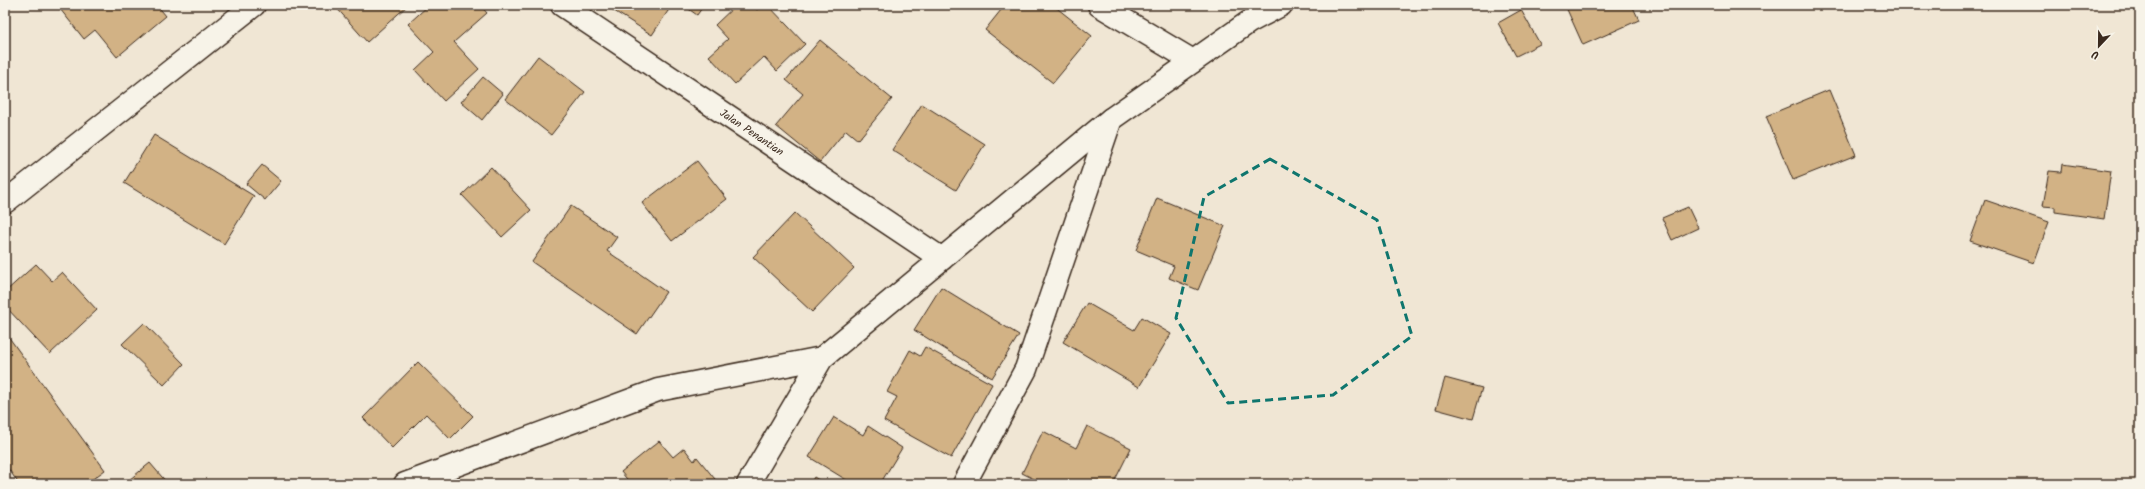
<svg xmlns="http://www.w3.org/2000/svg" width="2145" height="489" font-family="Kalam,sans-serif">
<rect width="100%" height="100%" fill="#f0e6d4"/>
<filter id="ink" filterUnits="userSpaceOnUse"><feTurbulence type="fractalNoise" baseFrequency=".025" numOctaves="2"/><feDisplacementMap in="SourceGraphic" scale="8" xChannelSelector="R" yChannelSelector="G"/><feConvolveMatrix kernelMatrix="1 2 1 2 8 2 1 2 1" color-interpolation-filters="sRGB"/></filter>
<g filter="url(#ink)">
<path fill="#d2b285" stroke="#3b2a1e" d="M 65,5 L 157,5 L 166,16 L 117,57 L 95,30 L 84,39 L 60,9 Z
M 334,5 L 408,5 L 367,42 Z
M 429,5 L 480,5 L 487,13 L 454,42 L 479,69 L 444,101 L 415,70 L 434,52 L 408,24 Z
M 613,5 L 672,5 L 652,35 L 611,9 Z
M 683,5 L 704,5 L 697,15 Z
M 736,5 L 752,5 L 757,10 L 762,5 L 768,5 L 805,44 L 777,71 L 764,57 L 735,84 L 709,56 L 728,39 L 715,25 Z
M 1005,5 L 1053,5 L 1092,36 L 1053,83 L 985,30 Z
M 1565,5 L 1632,5 L 1639,20 L 1583,45 Z
M 1521,10 L 1540,44 L 1516,56 L 1498,23 Z
M 820,40 L 892,99 L 858,140 L 846,130 L 820,162 L 776,126 L 803,94 L 786,80 Z
M 538,56 L 585,92 L 551,135 L 505,99 Z
M 483,77 L 503,94 L 482,120 L 461,102 Z
M 1829,90 L 1856,155 L 1793,180 L 1766,116 Z
M 922,104 L 985,144 L 956,190 L 892,150 Z
M 154,135 L 254,196 L 224,244 L 124,183 Z
M 697,161 L 727,199 L 672,241 L 642,203 Z
M 2062,164 L 2111,171 L 2104,219 L 2055,212 L 2055,207 L 2043,206 L 2049,171 L 2061,172 Z
M 262,165 L 281,181 L 265,200 L 246,184 Z
M 491,167 L 531,210 L 502,237 L 462,195 Z
M 1157,198 L 1225,226 L 1198,290 L 1169,278 L 1174,266 L 1136,250 Z
M 1985,200 L 2049,222 L 2034,263 L 1970,241 Z
M 571,206 L 617,237 L 607,251 L 666,292 L 637,334 L 532,262 Z
M 1688,207 L 1698,228 L 1672,240 L 1662,218 Z
M 795,213 L 854,268 L 812,312 L 753,257 Z
M 36,264 L 52,281 L 62,272 L 97,310 L 50,354 L 5,306 L 5,292 Z
M 941,287 L 1019,335 L 992,378 L 914,330 Z
M 1087,303 L 1134,330 L 1142,317 L 1171,334 L 1139,387 L 1063,342 Z
M 144,323 L 184,364 L 164,385 L 122,344 Z
M 5,332 L 105,470 L 86,484 L 19,484 L 5,464 Z
M 925,347 L 992,384 L 951,458 L 884,421 L 897,397 L 887,392 L 910,350 L 920,356 Z
M 418,362 L 473,416 L 450,439 L 426,414 L 392,448 L 363,418 Z
M 1445,378 L 1482,388 L 1473,419 L 1436,409 Z
M 834,417 L 863,435 L 868,426 L 902,448 L 880,484 L 853,484 L 809,457 Z
M 1087,426 L 1131,448 L 1113,484 L 1044,484 L 1022,473 L 1043,431 L 1076,448 Z
M 659,441 L 673,457 L 684,448 L 694,461 L 697,457 L 719,484 L 631,484 L 621,472 Z
M 150,463 L 168,484 L 124,484 Z
M 814,477 L 825,484 L 810,484 Z"/>
<g fill="none" stroke-linecap="round" stroke-linejoin="round">
<g stroke="#3b2a1e" stroke-width="25">
<path id="street" d="M 562,5 L 942,259
M 1099,5 L 1193,61
M 5,202 L 254,5
M 405,484 L 658,390 L 822,358
M 748,484 L 822,358 L 1111,119"/>
</g>
<g stroke="#3b2a1e" stroke-width="25">
<path id="secondary" d="M 964,484 L 1026,369 L 1111,119 L 1249,22 L 1281,5"/>
</g>
<use href="#street" stroke="#f7f3e8" stroke-width="22"/>
<use href="#secondary" stroke="#f7f3e8" stroke-width="22"/>
</g>
</g>
<path fill="none" stroke="#0f766e" stroke-width="3" stroke-dasharray="8 5" stroke-linejoin="round" d="M 1270,159 L 1377,220 L 1412,336 L 1333,395 L 1228,403 L 1176,318 L 1204,197 Z"/>
<g text-anchor="middle" stroke-width="3" stroke-linejoin="round" paint-order="stroke">
<g font-size="11" fill="#3b2a1e" stroke="#f7f3e8">
<text transform="translate(752 132) rotate(34)" y="4">Jalan Penantian</text>
</g>
</g>
<rect width="2145" height="489" fill="none" stroke="#f7f3e8" stroke-width="20"/>
<rect x="10" y="10" width="2125" height="469" fill="none" stroke="#3b2a1e" stroke-width="1.5" filter="url(#ink)"/>
<g transform="translate(2099 46) rotate(202)" stroke="#f7f3e8" stroke-width="3" paint-order="stroke">
<path d="M0-3L7 15L0 10L-7 15Z" fill="#3b2a1e"/>
<text y="-6" font-size="11" font-weight="bold" text-anchor="middle" fill="#3b2a1e">U</text>
</g>
</svg>
